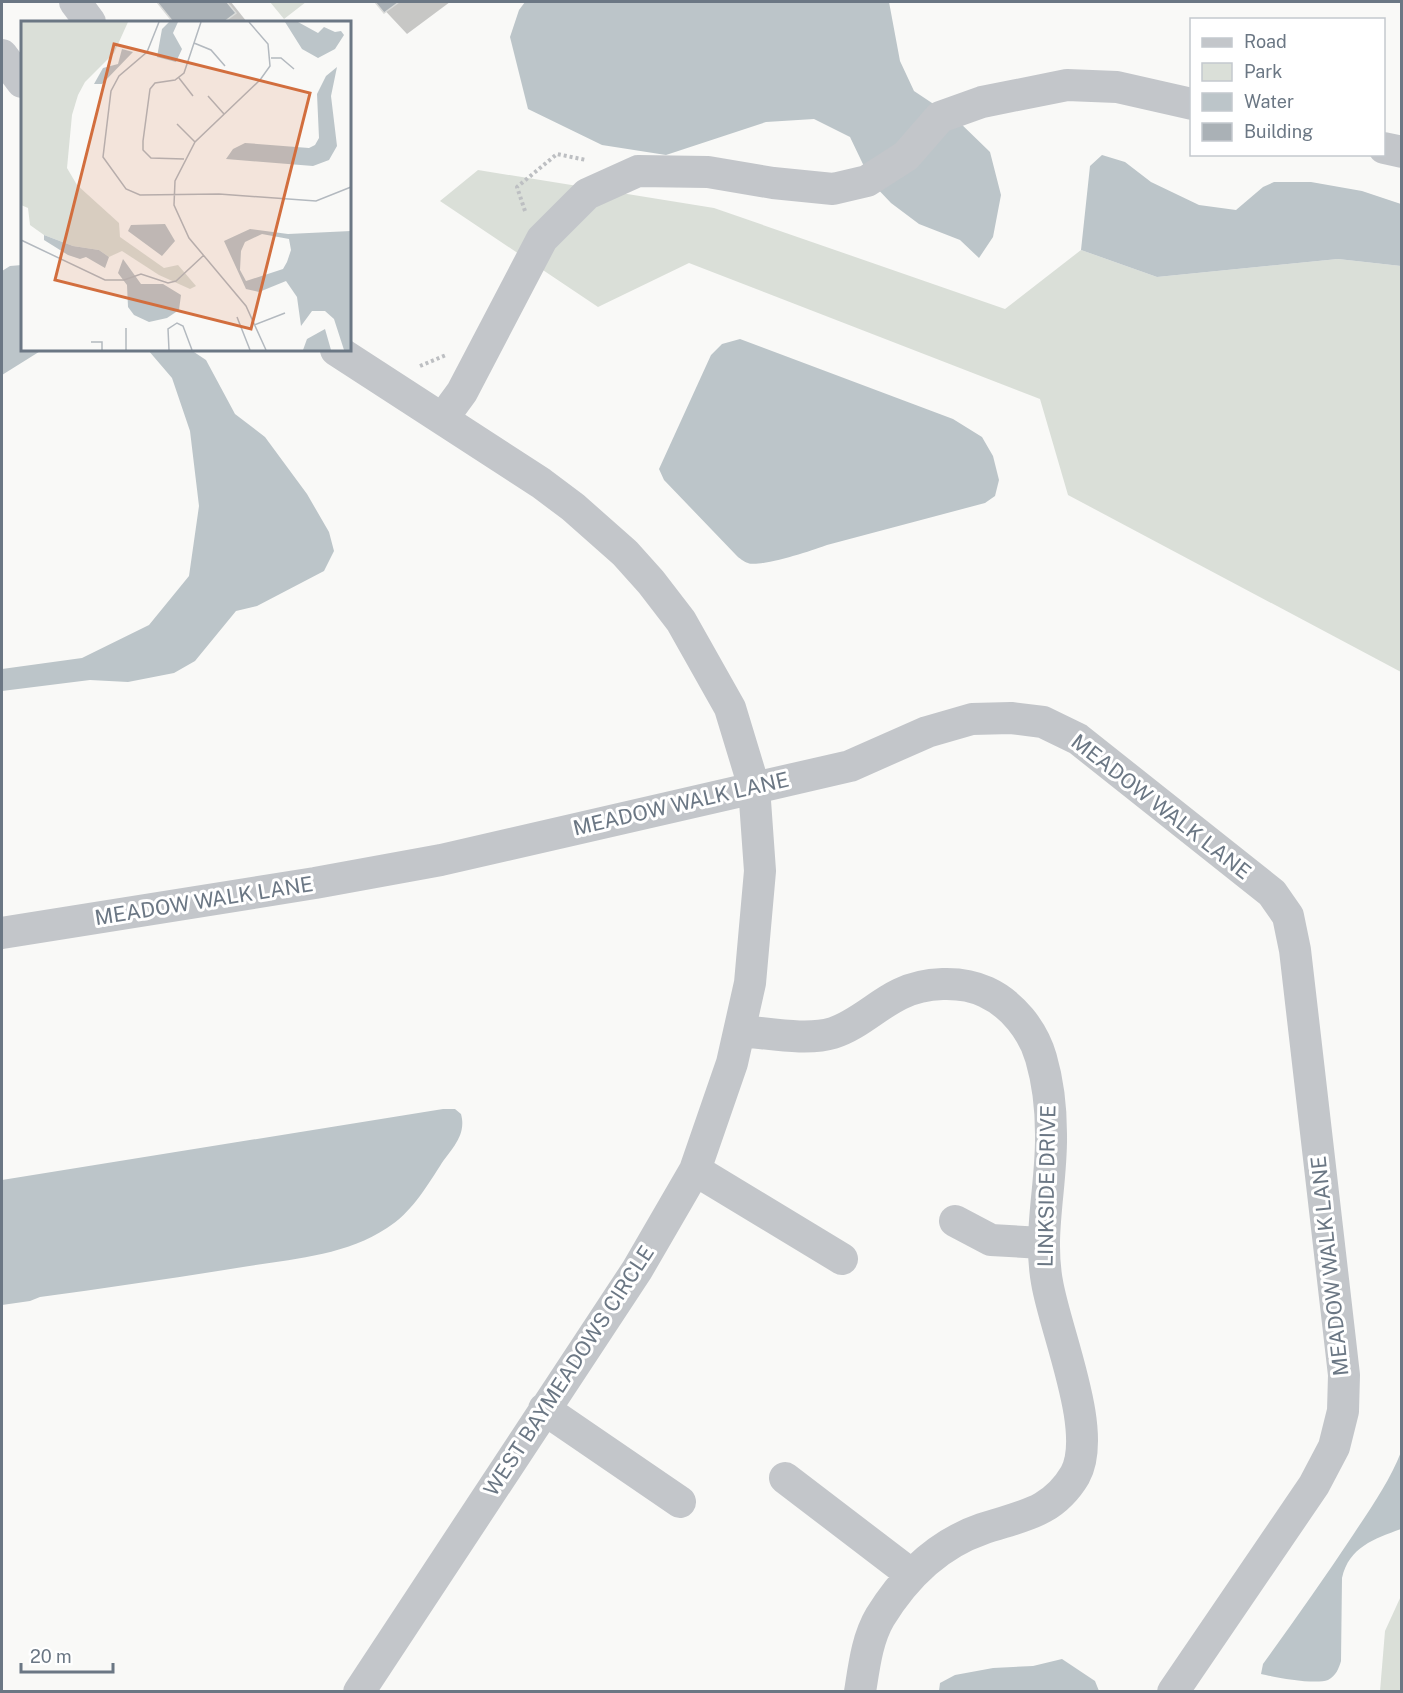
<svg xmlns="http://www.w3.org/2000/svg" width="1403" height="1693" font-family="'Public Sans',sans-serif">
<rect width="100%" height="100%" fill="#f9f9f7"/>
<path fill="#dadfd8" d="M 270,2 L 306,2 L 284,19 Z
M 478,170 L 714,208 L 1005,309 L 1081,250 L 1157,277 L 1338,259 L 1401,266 L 1401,672 L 1068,495 L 1040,399 L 689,263 L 598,307 L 440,201 Z
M 1401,1596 L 1401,1691 L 1380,1691 L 1385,1631 Z"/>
<path fill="#bcc5c9" d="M 525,2 L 889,2 L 900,61 L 914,91 L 956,119 L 990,152 L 1001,195 L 993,237 L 979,258 L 960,240 L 919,224 L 891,203 L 872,183 L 850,137 L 814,119 L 766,122 L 666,155 L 602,145 L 528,109 L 510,37 L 519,10 Z
M 1102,155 L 1125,162 L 1151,182 L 1199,205 L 1236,210 L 1263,187 L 1274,182 L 1311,182 L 1362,191 L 1401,204 L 1401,266 L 1338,259 L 1157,277 L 1081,250 L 1090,166 Z
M 22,265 L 22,350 L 42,350 L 2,375 L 2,271 L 10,266 Z
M 740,339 L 953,419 L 982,437 L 993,456 L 999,480 L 995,496 L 985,503 L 827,545 C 814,550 759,568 748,563 C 744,562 739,558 736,555 L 664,480 L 659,469 L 711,355 L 722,344 Z
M 148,350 L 191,350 L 206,360 L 235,414 L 265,437 L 307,494 L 329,532 L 334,551 L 324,571 L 257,606 L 236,611 L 195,661 L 174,673 L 128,682 L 90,680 L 2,691 L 2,669 L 82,658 L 149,625 L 189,576 L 199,506 L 190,431 L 172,378 Z
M 443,1109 L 455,1109 L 461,1114 C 467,1136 451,1149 440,1166 C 425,1189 411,1213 387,1228 C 345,1256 291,1259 243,1267 C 175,1278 107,1288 40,1297 L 30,1301 L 2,1305 L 2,1180 Z
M 1401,1452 L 1401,1529 C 1374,1539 1349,1547 1342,1578 L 1341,1661 C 1339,1668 1336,1676 1328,1680 C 1315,1685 1274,1677 1261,1674 L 1263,1664 C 1293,1622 1324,1579 1353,1535 C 1370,1509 1390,1481 1401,1452 Z
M 1062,1659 L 1095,1681 L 1099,1691 L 939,1691 L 940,1683 L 955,1675 L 993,1668 L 1033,1666 Z"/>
<path fill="#0003" d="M 159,2 L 231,2 L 247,22 L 175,22 Z
M 377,2 L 450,2 L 407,34 Z"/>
<path fill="#aab1b6" stroke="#dadbd9" stroke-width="1.5" d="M 157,2 L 227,2 L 236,13 L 224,22 L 173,22 Z
M 375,2 L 399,2 L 384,13 Z"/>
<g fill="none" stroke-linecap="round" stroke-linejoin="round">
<path stroke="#bdbfc2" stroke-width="4" stroke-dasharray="3 3" stroke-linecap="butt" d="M 525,211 L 517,187 L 557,154 L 586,160
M 420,366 L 446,355"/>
<path stroke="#c3c6ca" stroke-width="32" d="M 75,2 L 90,22
M 2,55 L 22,82
M 1384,148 L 1402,152
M 336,350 L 541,483 L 573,507 L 625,553 L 651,582 L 681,621 L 730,708 L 754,787 L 760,871 L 750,983 L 732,1063 L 695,1170 L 637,1270 L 359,1692
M 443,418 L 462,392 L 542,239 L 587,194 L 638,171 L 708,172 L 773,183 L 833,189 L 867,181 L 906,156 L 940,117 L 982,102 L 1067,85 L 1117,87 L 1192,104
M 2,933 L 315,883 L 441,860 L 850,766 L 927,732 L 972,719 L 1011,718 L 1043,722 L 1078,739 L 1272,893 L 1288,916 L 1295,950 L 1344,1375 L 1343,1411 L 1334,1447 L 1314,1485 L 1173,1692
M 740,1031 C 768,1033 807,1041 833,1033 C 858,1025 877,1005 900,994 C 924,982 961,980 986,992 C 1012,1004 1033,1030 1041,1058 C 1048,1082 1051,1109 1051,1134 C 1052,1184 1038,1233 1047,1282 C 1055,1331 1099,1432 1075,1475 C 1052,1514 1020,1516 982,1529 C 938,1544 904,1578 880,1617 C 867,1639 864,1667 860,1692
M 695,1170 L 842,1259
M 955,1221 L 991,1240 L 1042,1243
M 544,1409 L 680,1502
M 785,1478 L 912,1575"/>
</g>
<g text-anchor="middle" stroke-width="6" stroke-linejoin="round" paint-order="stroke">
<g font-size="21" fill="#6b7784" stroke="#fff">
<text transform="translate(681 804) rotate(-13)" y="7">MEADOW WALK LANE</text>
<text transform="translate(1161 807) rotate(38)" y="7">MEADOW WALK LANE</text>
<text transform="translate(204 901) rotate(-9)" y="7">MEADOW WALK LANE</text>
<text transform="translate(1047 1186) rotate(-89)" y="7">LINKSIDE DRIVE</text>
<text transform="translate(1330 1266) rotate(-96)" y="7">MEADOW WALK LANE</text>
<text transform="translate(569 1371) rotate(-57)" y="7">WEST BAYMEADOWS CIRCLE</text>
</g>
</g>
<g transform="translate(21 21)">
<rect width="330" height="330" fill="#f9f9f7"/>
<path d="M 0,1 L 107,1 L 93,32 L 64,61 L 57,74 L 51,94 L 46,147 L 56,164 L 98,202 L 99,216 L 143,247 L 157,244 L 175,265 L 169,268 L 138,254 L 101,230 L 88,236 L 78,229 L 52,225 L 23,214 L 9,204 L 7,187 L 0,184 Z" fill="#dadfd8"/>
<path d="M 148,1 L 157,1 L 152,12 L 161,28 L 155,41 L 136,36 L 141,8 ZM 264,1 L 277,1 L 297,12 L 303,6 L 314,11 L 320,10 L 323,14 L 314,28 L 297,37 L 281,28 ZM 101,28 L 112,31 L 81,63 L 73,63 L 82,47 L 97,43 ZM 316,46 L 310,75 L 316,125 L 308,139 L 292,145 L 205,138 L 212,128 L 224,122 L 288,127 L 294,124 L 298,117 L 296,73 L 305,55 ZM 144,203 L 154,220 L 141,235 L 107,210 L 110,204 ZM 229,208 L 267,213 L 330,210 L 330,329 L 323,329 L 313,298 L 304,290 L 291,290 L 280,305 L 276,276 L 265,260 L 238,271 L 225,268 L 203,220 ZM 241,213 L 268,218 L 270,229 L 266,241 L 262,248 L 225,260 L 219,249 L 220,230 L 224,221 ZM 23,214 L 52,225 L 78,229 L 88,236 L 84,247 L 65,236 L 59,238 L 47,234 L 23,219 ZM 102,238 L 120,263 L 142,263 L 160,274 L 158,289 L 146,297 L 128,301 L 113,294 L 107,286 L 106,264 L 97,252 ZM 304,308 L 310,329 L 282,329 L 286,318 Z" fill="#bcc5c9" fill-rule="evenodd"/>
<path fill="none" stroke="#b3b9bf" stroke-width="1.5" d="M 138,1 L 126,31 L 98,55 L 90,70 L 82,136 L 105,168 L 119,174 L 198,173 L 295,180 L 330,166M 228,1 L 247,23 L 249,45 L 239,59 L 174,121 L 154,160 L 153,184 L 168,217 L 225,285 L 245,329M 173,22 L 190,29 L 204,45M 250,37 L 260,37 L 273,48M 158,57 L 172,75M 187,75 L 203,93M 156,103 L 174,121M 163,138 L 130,137 L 122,129 L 122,120 L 129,68 L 134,62 L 154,59 L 163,52 L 180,1M 0,219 L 84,259 L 103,259 L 120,253 L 147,262 L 155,260 L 183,234M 216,296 L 229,329M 233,304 L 264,292M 105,307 L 105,329M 70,321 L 81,321 L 81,329M 148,329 L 147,308 L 156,302 L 162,305 L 171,329"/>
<path fill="#d26e3e" fill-opacity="0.15" stroke="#d26e3e" stroke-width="3" d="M 93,23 L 289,72 L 230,308 L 34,259 Z"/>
<rect width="330" height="330" fill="none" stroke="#6b7784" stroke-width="3"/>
</g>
<rect width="1403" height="1693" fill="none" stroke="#6b7784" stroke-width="6"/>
<rect x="1190" y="18" width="195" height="138" fill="#ffffff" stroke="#c4c9ce" stroke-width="1.5"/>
<rect x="1202" y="38" width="30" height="9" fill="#c3c6ca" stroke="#c4c9ce" stroke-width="1.5"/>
<text x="1244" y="48" font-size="18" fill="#6b7784">Road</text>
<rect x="1202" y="63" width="30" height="18" fill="#dadfd8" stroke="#c4c9ce" stroke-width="1.5"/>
<text x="1244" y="78" font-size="18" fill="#6b7784">Park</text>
<rect x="1202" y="93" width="30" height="18" fill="#bcc5c9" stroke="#c4c9ce" stroke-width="1.5"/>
<text x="1244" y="108" font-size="18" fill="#6b7784">Water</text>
<rect x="1202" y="123" width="30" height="18" fill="#aab1b6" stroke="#c4c9ce" stroke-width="1.5"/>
<text x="1244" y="138" font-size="18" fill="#6b7784">Building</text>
<path d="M21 1663v9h92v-9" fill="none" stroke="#6b7784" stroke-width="3"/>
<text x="30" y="1663" font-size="18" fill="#6b7784" stroke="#ffffff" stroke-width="4.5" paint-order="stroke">20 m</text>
</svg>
